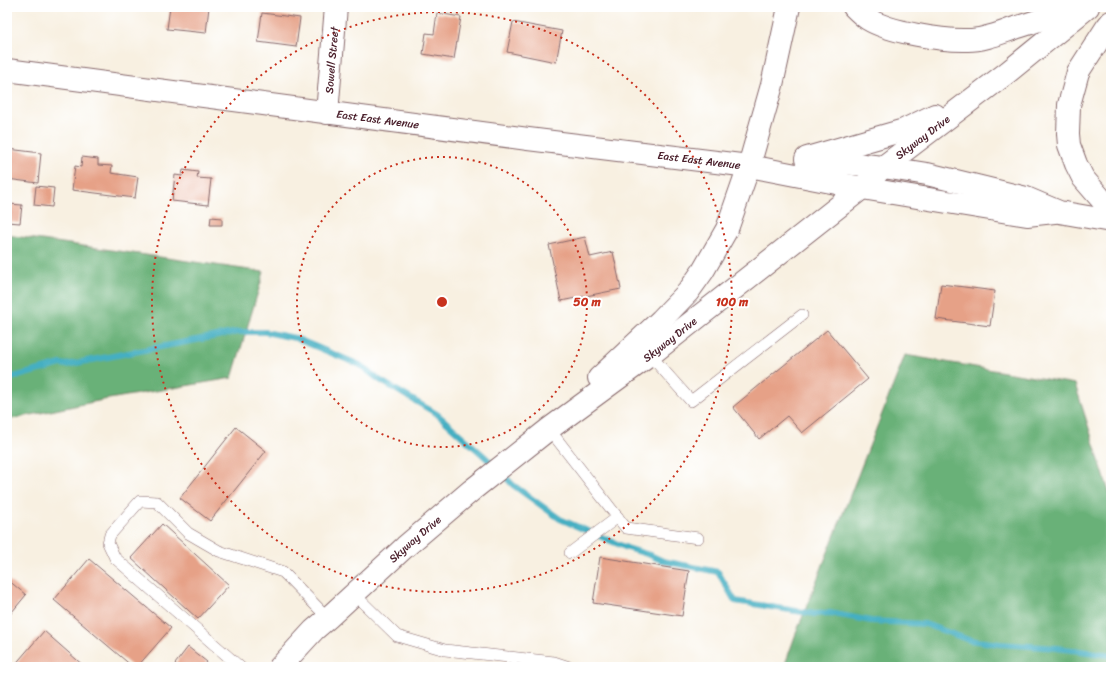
<svg xmlns="http://www.w3.org/2000/svg" width="1118" height="674" font-family="Sriracha,sans-serif">
<rect width="100%" height="100%" fill="#fff"/>
<filter id="ink" filterUnits="userSpaceOnUse"><feTurbulence type="fractalNoise" baseFrequency=".025" numOctaves="2"/><feDisplacementMap in="SourceGraphic" scale="8" xChannelSelector="R" yChannelSelector="G"/><feConvolveMatrix kernelMatrix="1 2 1 2 8 2 1 2 1" color-interpolation-filters="sRGB"/></filter>
<filter id="wash" filterUnits="userSpaceOnUse"><feTurbulence type="fractalNoise" baseFrequency=".012" numOctaves="4" result="noise"/><feDisplacementMap in="SourceGraphic" scale="16" xChannelSelector="R" yChannelSelector="G"/><feGaussianBlur stdDeviation="0.9" result="paint"/><feColorMatrix in="noise" values="0 0 0 0 0 0 0 0 0 0 0 0 0 0 0 0 0 1.4 0 .05"/><feComposite in="paint" operator="in"/></filter>
<g filter="url(#wash)">
<rect width="100%" height="100%" fill="#f8f0e1"/>
<path fill="#69b178" stroke="#5a6852" d="M 7,235 L 264,272 L 232,378 L 103,400 L 7,420 Z
M 905,355 L 1075,384 L 1111,498 L 1111,667 L 784,667 L 795,636 Z"/>
<g fill="none" stroke-linecap="round" stroke-linejoin="round">
<path stroke="#44afc2" stroke-width="6" d="M 7,379 L 61,364 L 66,365 L 238,332 L 265,332 L 295,338 L 360,365 L 378,379 L 437,414 L 493,464 L 513,485 L 560,519 L 627,548 L 650,555 L 663,561 L 718,572 L 735,601 L 815,614 L 830,613 L 871,621 L 925,624 L 969,640 L 1000,644 L 1057,648 L 1111,655"/>
</g>
<g id="blocks">
<path fill="#e6a187" d="M 170,7 L 209,7 L 206,33 L 167,29 Z
M 262,13 L 300,18 L 296,47 L 258,42 Z
M 437,13 L 461,17 L 454,59 L 423,54 L 426,33 L 434,34 Z
M 513,22 L 562,31 L 556,62 L 507,52 Z
M 8,149 L 41,153 L 38,183 L 7,179 Z
M 82,157 L 98,159 L 98,165 L 112,166 L 111,173 L 138,177 L 135,198 L 72,190 L 75,166 L 81,167 Z
M 183,170 L 198,172 L 197,178 L 211,179 L 208,205 L 172,201 L 175,175 L 182,176 Z
M 36,186 L 54,188 L 52,207 L 34,205 Z
M 9,204 L 22,205 L 20,223 L 7,222 Z
M 211,217 L 222,218 L 222,225 L 210,225 Z
M 585,237 L 590,257 L 613,252 L 621,289 L 561,301 L 549,245 Z
M 941,284 L 995,291 L 990,326 L 936,319 Z
M 827,330 L 868,379 L 802,433 L 787,416 L 759,439 L 733,407 Z
M 236,427 L 266,451 L 210,521 L 180,498 Z
M 162,524 L 229,585 L 198,619 L 131,558 Z
M 600,557 L 689,571 L 682,616 L 593,603 Z
M 89,559 L 171,628 L 137,667 L 133,667 L 54,600 Z
M 7,579 L 26,595 L 7,618 Z
M 44,631 L 85,667 L 13,667 Z
M 188,647 L 207,662 L 203,667 L 178,667 L 175,664 Z"/>
</g>
</g>
<g filter="url(#ink)">
<use href="#blocks" fill-opacity="0" stroke="#87686b" stroke-width="1"/>
<g fill="none" stroke-linecap="round" stroke-linejoin="round">
<g stroke="#87686b" stroke-width="12">
<path id="lane" d="M 650,355 L 691,401 L 802,315
M 549,429 L 626,528 L 698,538
M 570,553 L 618,517
M 354,594 L 397,636 L 445,650 L 554,662 L 569,667
M 240,667 L 115,558 L 108,543 L 110,535 L 140,501 L 157,502 L 188,533 L 219,551 L 283,572 L 328,618"/>
</g>
<g stroke="#87686b" stroke-width="24">
<g id="street">
<path id="s1" d="M 327,113 L 336,7"/>
</g>
</g>
<g stroke="#87686b" stroke-width="24">
<g id="secondary">
<path id="s2" d="M 7,70 L 528,139 L 749,166 L 862,188"/>
<path d="M 806,159 L 883,167"/>
</g>
</g>
<g stroke="#87686b" stroke-width="24">
<g id="highway">
<path d="M 854,7 C 858,11 863,16 868,19 C 889,32 943,41 968,40 C 984,40 1000,33 1015,28 C 1034,22 1054,16 1072,7"/>
<path d="M 1111,22 L 1107,27 L 1078,72 L 1069,105 L 1068,134 L 1069,145 L 1076,164 L 1083,178 L 1102,200 L 1111,205"/>
<path d="M 807,158 L 904,130 L 935,115"/>
<path d="M 883,167 L 927,174 L 1026,198 L 1059,212 L 1111,221"/>
<path d="M 862,188 L 1027,215 L 1054,212"/>
<path d="M 599,378 L 661,320 L 688,292 L 703,271 L 727,229 L 749,166 L 772,85 L 789,7"/>
<path id="s3" d="M 280,667 L 314,630 L 328,618 L 405,547 L 472,490 L 549,429 L 650,355 L 862,188 L 883,167 L 1008,72 L 1088,7"/>
</g>
</g>
<use href="#lane" stroke="#fff" stroke-width="11"/>
<use href="#street" stroke="#fff" stroke-width="22"/>
<use href="#secondary" stroke="#fff" stroke-width="22"/>
<use href="#highway" stroke="#fff" stroke-width="22"/>
</g>
</g>
<g fill="none" stroke="#c8321e" stroke-width="2" stroke-dasharray="2 4">
<circle cx="442" cy="302" r="145"/>
<circle cx="442" cy="302" r="290"/>
</g>
<g text-anchor="middle" stroke-width="4" stroke-linejoin="round" paint-order="stroke">
<g font-size="11" fill="#4a1f2b" stroke="#fff">
<text dy="4" stroke="none"><textPath href="#s1" startOffset="53">Sowell Street</textPath></text>
<text dy="4" stroke="none"><textPath href="#s2" startOffset="374">East East Avenue</textPath></text>
<text dy="4" stroke="none"><textPath href="#s3" startOffset="834">Skyway Drive</textPath></text>
<text dy="4" stroke="none"><textPath href="#s2" startOffset="698">East East Avenue</textPath></text>
<text dy="4" stroke="none"><textPath href="#s3" startOffset="510">Skyway Drive</textPath></text>
<text dy="4" stroke="none"><textPath href="#s3" startOffset="186">Skyway Drive</textPath></text>
</g>
</g>
<circle cx="442" cy="302" r="6" fill="#c8321e" stroke="#fff" stroke-width="2"/>
<g font-size="12" text-anchor="middle" font-weight="bold" fill="#c8321e" stroke="#fff" stroke-width="4" stroke-linejoin="round" paint-order="stroke">
<text x="587" y="306">50 m</text>
<text x="732" y="306">100 m</text>
</g>
<rect width="1118" height="674" fill="none" stroke="#fff" stroke-width="24"/>
</svg>
